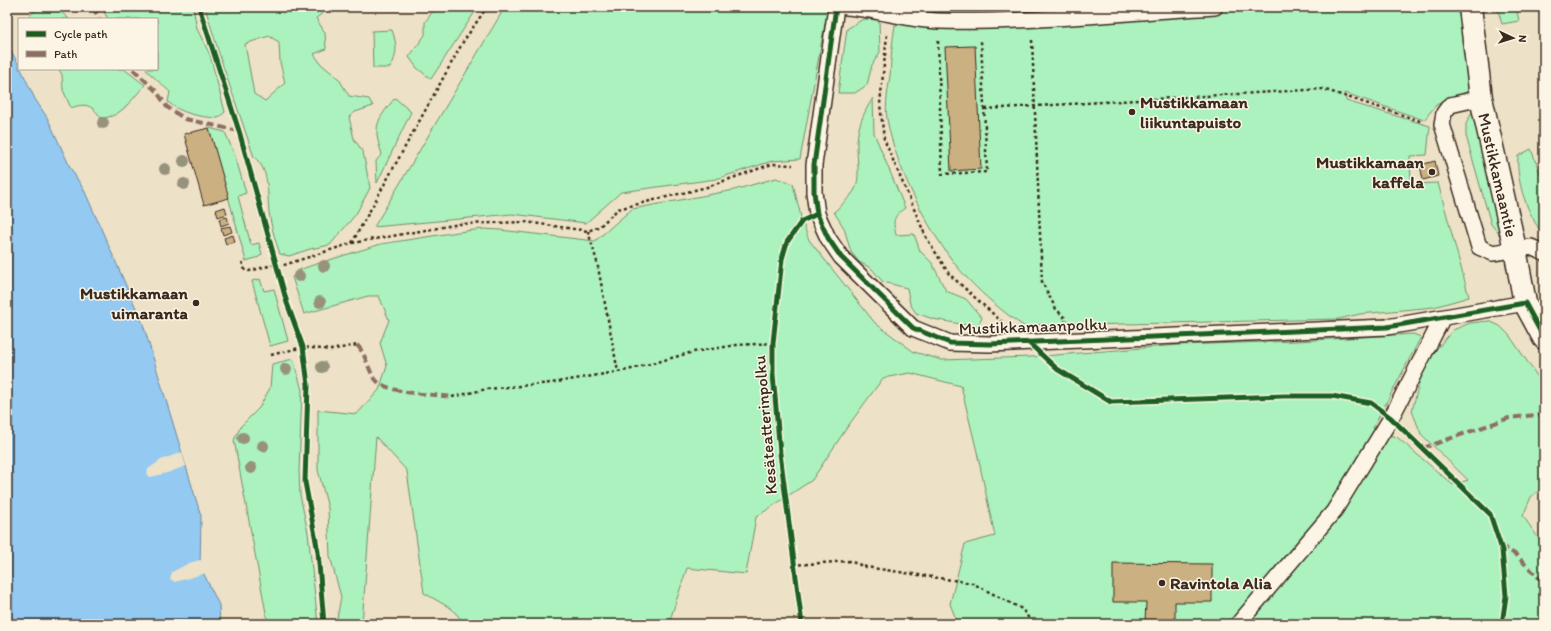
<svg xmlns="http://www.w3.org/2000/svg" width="1551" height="631" font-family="Itim,sans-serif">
<rect width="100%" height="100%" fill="#ede1c7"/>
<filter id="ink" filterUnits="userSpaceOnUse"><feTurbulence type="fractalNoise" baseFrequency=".025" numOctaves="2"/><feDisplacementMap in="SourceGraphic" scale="8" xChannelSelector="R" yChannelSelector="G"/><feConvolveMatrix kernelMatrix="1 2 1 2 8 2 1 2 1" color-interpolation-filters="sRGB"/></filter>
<g filter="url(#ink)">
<path fill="#abf2be" stroke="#738e6e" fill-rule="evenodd" d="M 40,7 L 60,11 L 69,19 L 29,19 L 29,16 Z
M 104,7 L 193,7 L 197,29 L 210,55 L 225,112 L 218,118 C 200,117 182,114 168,102 L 170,92 L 145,69 L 157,69 L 157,19 L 108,19 L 102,8 Z
M 205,7 L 331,7 L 316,18 L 325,33 L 326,49 L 314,54 L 321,64 L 339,79 L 349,96 L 369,99 L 373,106 L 355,112 L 349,117 L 354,139 L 363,152 L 370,188 L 356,214 L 330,245 L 310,249 L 289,256 L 280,254 C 275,240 271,226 269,212 C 267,192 270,170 254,157 L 221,60 ZM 269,36 L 279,42 L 280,62 L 285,83 L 265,101 L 254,94 L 245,44 Z
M 436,7 L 478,7 L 431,79 L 417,68 L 409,57 L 425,35 L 425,22 Z
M 505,7 L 828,7 L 800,159 L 772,161 L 716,179 L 621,192 L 586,223 L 512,214 L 374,227 Z
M 896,7 L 1461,7 L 1468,91 L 1436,105 L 1424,120 L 1345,93 L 1346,101 L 1430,126 L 1427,155 L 1410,156 L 1411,184 L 1438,183 L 1469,297 L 1434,307 L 1360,314 L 1339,319 L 1082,325 L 1064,320 L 1065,323 L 1064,327 L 1054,328 L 1043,324 L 1025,327 C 1004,313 984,296 967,278 C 933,242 895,167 887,119 C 885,104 888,90 890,76 C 891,59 892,42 895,25 L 899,25 Z
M 1497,7 L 1516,7 L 1519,21 L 1502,24 Z
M 863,19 L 879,20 L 880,52 L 872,65 L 867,85 L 855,93 L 838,93 L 847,29 Z
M 392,30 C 397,44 398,55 390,68 L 373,68 L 372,31 Z
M 59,69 L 124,69 L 145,85 C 132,99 121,118 101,118 C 93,106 86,102 71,108 L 63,90 L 62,75 Z
M 395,98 L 411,112 L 377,183 L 376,161 L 382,154 C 372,126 377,120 395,98 Z
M 873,98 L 874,133 L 905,208 C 892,217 893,221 896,235 L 914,234 L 920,251 L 932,263 L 946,291 L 966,299 L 982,318 L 977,327 L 933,319 L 916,313 L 910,304 L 907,288 L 883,282 L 871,268 L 859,262 L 851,252 L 844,228 L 834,212 C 840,206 849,199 854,191 C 861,179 857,162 857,148 C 856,130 863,113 873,98 Z
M 1473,110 L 1502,238 L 1491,224 L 1466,136 L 1466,124 Z
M 209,128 L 225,132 L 235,156 L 246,193 L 238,196 L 251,245 L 259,243 L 262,254 L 259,257 L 246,261 Z
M 1531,149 L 1543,181 L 1544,236 C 1528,215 1516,183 1518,156 Z
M 776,178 L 793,184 L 802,221 L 809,240 L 875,323 L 914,352 L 942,360 L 1031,357 L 1179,345 L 1298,341 L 1413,334 L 1421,337 L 1373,428 L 1398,438 L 1453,485 L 1468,480 L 1421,434 L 1412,411 L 1421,375 L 1436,350 L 1453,330 L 1470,323 L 1489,321 L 1500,326 L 1509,335 L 1544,386 L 1544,486 L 1531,497 L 1523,516 L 1544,546 L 1544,624 L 958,624 L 950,604 L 965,544 L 995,536 L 977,452 L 961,386 L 910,373 L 883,378 L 848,426 L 812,480 L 756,517 L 746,574 L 687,568 L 670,620 L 665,624 L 465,624 L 452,609 L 424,593 L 407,471 L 376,437 L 362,624 L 336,624 L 341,597 L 330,556 L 328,508 L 318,470 L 318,410 L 357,414 L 379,390 L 387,366 L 380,343 L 389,320 L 379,296 L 368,296 L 304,314 L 292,277 L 299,270 L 313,265 L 381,244 L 458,232 L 483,229 L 500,230 L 595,241 L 632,209 L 734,190 Z
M 260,279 L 264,291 L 274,289 L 288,341 L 270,346 L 252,281 Z
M 293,359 L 302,390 L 299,471 L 300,495 L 308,533 L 318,624 L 268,624 L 234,440 L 241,426 L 259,408 L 270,388 L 272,364 Z"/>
<path fill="#94c9f2" stroke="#70899d" d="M 7,44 L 19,65 L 19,69 L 21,69 L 35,99 L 48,119 L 70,167 L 85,192 L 143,324 L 201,516 L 200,566 L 219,605 L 220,624 L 7,624 Z"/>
<path fill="#ede1c7" d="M 182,452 L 186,466 L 167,473 L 151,477 L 147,475 L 148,469 L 161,460 Z
M 200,560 L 202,561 L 206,573 L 175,582 L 170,579 L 172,572 L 189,563 Z"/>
<path fill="#cbb182" stroke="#3b2a1e" d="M 975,46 L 981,169 L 951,171 L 945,47 Z
M 209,128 L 229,198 L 204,205 L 184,134 Z
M 1435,161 L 1438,176 L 1423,180 L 1420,165 Z
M 225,207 L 227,214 L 218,217 L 216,210 Z
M 227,217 L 229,223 L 221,226 L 219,219 Z
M 230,226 L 232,232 L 223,235 L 221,228 Z
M 233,235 L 235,242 L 226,244 L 224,238 Z
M 1113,563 L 1212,564 L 1212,602 L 1175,602 L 1175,622 L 1145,622 L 1146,602 L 1113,602 Z"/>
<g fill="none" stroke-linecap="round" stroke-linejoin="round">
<g stroke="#3b2a1e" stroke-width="18">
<path id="service" d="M 836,7 L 814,165 L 814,192 L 817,214 L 828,238 L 841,257 L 913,328 L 950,343 L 990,344 L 1387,327 L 1525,303
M 846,7 C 878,9 907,20 939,21 C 1029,23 1125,12 1215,7
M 1481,98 L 1450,105 L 1444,113 L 1442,124 L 1479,247 L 1493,253 L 1531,247 L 1544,253
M 1238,624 L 1334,511 L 1391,418 L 1442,319"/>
</g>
<g stroke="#3b2a1e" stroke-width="25">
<path id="tertiary" d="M 1470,7 L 1481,98 L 1515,249 L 1525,303 L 1544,338"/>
</g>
<path stroke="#3b2a1e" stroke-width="2.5" stroke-dasharray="3 3" stroke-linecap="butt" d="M 887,35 L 880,104 L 884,139 L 926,237 L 949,274 L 1002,322
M 1032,40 L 1042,282 L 1056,309 L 1066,319
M 938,41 L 942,174 L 987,172 L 981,41
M 985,109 L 1323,89 L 1423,122
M 588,231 L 597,262 L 618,372
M 352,243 L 463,42 L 487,7
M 242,262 L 245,270 L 249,271 L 277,264
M 278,267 L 352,243 L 460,224 L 526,222 L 588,231 L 600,226 L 618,209 L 707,187 L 772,164 L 793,165
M 271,355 L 303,347 L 331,350 L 357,345
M 452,397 L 487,389 L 551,383 L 628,370 L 693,352 L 737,345 L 773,343
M 793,565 L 849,561 L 866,567 L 972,583 L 1022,609 L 1033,624"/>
<use href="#service" stroke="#fcf5e5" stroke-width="15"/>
<use href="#tertiary" stroke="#fcf5e5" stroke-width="22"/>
<path stroke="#8d6e63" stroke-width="4" stroke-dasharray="8 4" stroke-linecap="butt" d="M 93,7 L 99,19
M 133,69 L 157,92 L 167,107 L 185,119 L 239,131
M 357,345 C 367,355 368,372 376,380 C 388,394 433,394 452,397
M 1423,448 L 1509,418 L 1544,414
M 1501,545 L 1516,555 L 1544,583"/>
<g stroke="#fcf5e5" stroke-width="8">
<path id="cycleway" d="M 199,7 L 239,131 L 287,303 L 303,347 L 308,385 L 305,482 L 318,552 L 324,624
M 836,7 L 814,165 L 814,192 L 817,214 L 828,238 L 841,257 L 913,328 L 950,343 L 990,344 L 1387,327 L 1525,303 L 1544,338
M 1028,342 L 1057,369 L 1111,402 L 1284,396 L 1332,396 L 1371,403 L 1391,418 L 1490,514 L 1502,550 L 1506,596 L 1502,624
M 802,624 L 780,453 L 773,374 L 773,343 L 782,259 L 787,242 L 802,221 L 817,214"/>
</g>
<use href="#cycleway" stroke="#1b5e20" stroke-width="5"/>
</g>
<g fill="#97927c">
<circle cx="103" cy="123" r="6"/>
<circle cx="184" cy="161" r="6"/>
<circle cx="165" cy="169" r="6"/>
<circle cx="184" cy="184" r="6"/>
<circle cx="324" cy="266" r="6"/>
<circle cx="299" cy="276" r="6"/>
<circle cx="320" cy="302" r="6"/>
<circle cx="322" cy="367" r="6"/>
<circle cx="286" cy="369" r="6"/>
<circle cx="243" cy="438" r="6"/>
<circle cx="263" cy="446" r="6"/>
<circle cx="251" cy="468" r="6"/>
</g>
</g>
<g fill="#3b2a1e" stroke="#fcf5e5" stroke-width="1.5">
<circle cx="1132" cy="112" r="4"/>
<circle cx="1432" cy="172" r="4"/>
<circle cx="196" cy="303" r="4"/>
<circle cx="1162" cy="583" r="4"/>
</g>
<g text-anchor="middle" stroke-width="3" stroke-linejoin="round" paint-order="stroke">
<g font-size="17" font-weight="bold" fill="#3b2a1e" stroke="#fcf5e5" text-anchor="start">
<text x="1140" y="108">Mustikkamaan<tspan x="1140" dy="20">liikuntapuisto</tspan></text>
<text x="1424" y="168" text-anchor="end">Mustikkamaan<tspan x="1424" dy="20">kaffela</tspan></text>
<text x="188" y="299" text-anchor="end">Mustikkamaan<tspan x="188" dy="20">uimaranta</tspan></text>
<text x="1170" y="589">Ravintola Alia</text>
</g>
<g font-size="17" fill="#3b2a1e" stroke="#fcf5e5">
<text transform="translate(1498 175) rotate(77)" y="6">Mustikkamaantie</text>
<text transform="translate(1033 326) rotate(-2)" y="6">Mustikkamaanpolku</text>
<text transform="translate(765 425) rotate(-95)" y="6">Kesäteatterinpolku</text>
</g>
</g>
<rect width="1551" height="631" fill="none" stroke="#fcf5e5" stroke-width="24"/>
<rect x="12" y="12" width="1527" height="607" fill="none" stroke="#3b2a1e" stroke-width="1.5" filter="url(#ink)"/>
<rect x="18" y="18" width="140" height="52" fill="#fcf5e5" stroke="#afa495"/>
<rect x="26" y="31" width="20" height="6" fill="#1b5e20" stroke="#afa495"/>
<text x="54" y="38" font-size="12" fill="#3b2a1e">Cycle path</text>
<rect x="26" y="51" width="20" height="6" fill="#8d6e63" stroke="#afa495"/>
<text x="54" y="58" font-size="12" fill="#3b2a1e">Path</text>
<g transform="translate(1513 38) rotate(94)" stroke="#fcf5e5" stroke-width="3" paint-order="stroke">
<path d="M0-3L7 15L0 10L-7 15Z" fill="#3b2a1e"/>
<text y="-6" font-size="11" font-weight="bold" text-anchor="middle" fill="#3b2a1e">N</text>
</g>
</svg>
